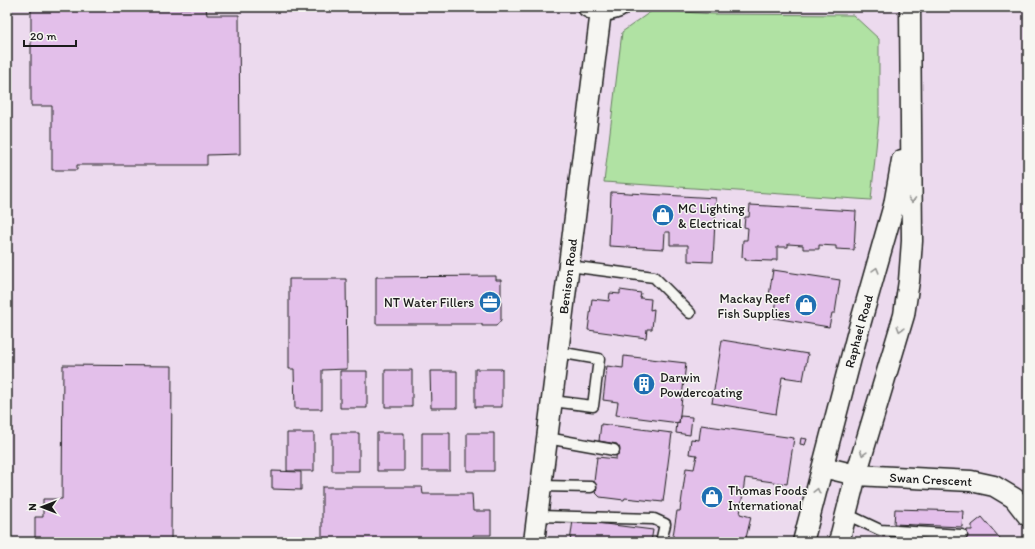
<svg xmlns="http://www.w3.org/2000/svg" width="1035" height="549" font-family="Itim,sans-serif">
<rect width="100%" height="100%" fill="#f0e6f0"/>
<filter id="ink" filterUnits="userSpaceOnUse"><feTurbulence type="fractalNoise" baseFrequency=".025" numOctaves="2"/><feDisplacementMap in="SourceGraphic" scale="8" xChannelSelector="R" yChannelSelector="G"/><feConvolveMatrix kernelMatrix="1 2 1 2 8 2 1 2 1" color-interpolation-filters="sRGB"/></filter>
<g filter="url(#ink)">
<path fill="#ecdaee" d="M 7,7 L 1028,7 L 1028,542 L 7,542 Z"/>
<path fill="#b0e2a3" stroke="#667f60" d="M 653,10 L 713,14 L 853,15 L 879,39 L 879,117 L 871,200 L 604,182 L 622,32 Z"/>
<path fill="#e3bfea" stroke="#1c1c1c" d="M 206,8 L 207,15 L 239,15 L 240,154 L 207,155 L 207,165 L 77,165 L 77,170 L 52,170 L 52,106 L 31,106 L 31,9 Z
M 611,192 L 716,198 L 713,262 L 688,261 L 688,245 L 670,245 L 670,232 L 665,232 L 664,249 L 609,246 Z
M 750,205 L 856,211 L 854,250 L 836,249 L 836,246 L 819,245 L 819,249 L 803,249 L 803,245 L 788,244 L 788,247 L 777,247 L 777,260 L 772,260 L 772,261 L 745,260 L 746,258 L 742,257 L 743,240 L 747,240 L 748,228 L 744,227 L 745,217 L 749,217 Z
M 773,270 L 840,280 L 835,313 L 832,313 L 829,327 L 774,318 L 777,298 L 769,296 Z
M 496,276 L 496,280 L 501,280 L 501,320 L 496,326 L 482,326 L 482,324 L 376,324 L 376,277 Z
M 289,279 L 346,279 L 347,369 L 322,370 L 322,409 L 295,409 L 294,369 L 289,369 Z
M 620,290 L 641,293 L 640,298 L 651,299 L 650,310 L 654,309 L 652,329 L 647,329 L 646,338 L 588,330 L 592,299 L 609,301 L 610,293 L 620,294 Z
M 722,340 L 808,354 L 803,380 L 782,377 L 776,414 L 712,403 Z
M 624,356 L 686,363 L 679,423 L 616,415 L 618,402 L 603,400 L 607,366 L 623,368 Z
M 63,365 L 172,366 L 171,542 L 35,542 L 35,517 L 43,517 L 43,499 L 62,499 Z
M 475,369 L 502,369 L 502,407 L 475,407 Z
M 385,370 L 412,370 L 412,407 L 385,407 Z
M 340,371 L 367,371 L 367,408 L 340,408 Z
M 430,371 L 457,371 L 457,408 L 431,408 Z
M 680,416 L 692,417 L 690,435 L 676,433 L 677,422 L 679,423 Z
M 601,424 L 672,433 L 663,502 L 625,498 L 624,500 L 600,497 L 593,490 L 597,457 L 616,459 L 617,444 L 599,441 Z
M 701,425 L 794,438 L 787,484 L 745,478 L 740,514 L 751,517 L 745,542 L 672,542 L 677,511 L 680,511 L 686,468 L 694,469 L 697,455 L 689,454 L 691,439 L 699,440 Z
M 287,433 L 314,433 L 314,471 L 287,471 Z
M 332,433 L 359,433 L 359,471 L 332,471 Z
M 377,433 L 404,433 L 404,471 L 377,471 Z
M 422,433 L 450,433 L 450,471 L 422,471 Z
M 467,433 L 494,433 L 494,471 L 467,471 Z
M 801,438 L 807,439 L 805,445 L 800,444 Z
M 272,471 L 301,472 L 301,490 L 272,489 Z
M 322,487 L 422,487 L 423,494 L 472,494 L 473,511 L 491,511 L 491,535 L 473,535 L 474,542 L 322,542 Z
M 895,509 L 963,511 L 962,527 L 894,524 Z
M 982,517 L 1003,542 L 966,542 L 967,530 L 972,530 L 972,525 Z
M 573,520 L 653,530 L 651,542 L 570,542 Z
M 885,539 L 936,542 L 885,542 Z"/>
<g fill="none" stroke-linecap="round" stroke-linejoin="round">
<g stroke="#1c1c1c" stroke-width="13">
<path id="lane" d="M 569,266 L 654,277 L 690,313
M 552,401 L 593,406 L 599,359 L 558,352
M 547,438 L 614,450
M 541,486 L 591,487
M 846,514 L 880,530 L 962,535
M 538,516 L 654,519 L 665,524 L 661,542"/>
</g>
<g stroke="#1c1c1c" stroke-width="23">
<g id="street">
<path d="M 588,7 C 598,13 609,11 619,7"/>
<path id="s1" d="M 823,467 L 856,475 L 971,481 L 994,486 L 1014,498 L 1028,516"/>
<path id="s2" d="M 534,542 L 601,11"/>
<path id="s3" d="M 803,542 L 857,335 L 894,205 L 902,160"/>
<path d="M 839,542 L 856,475 L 904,315 L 909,281 L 912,241 L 910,7"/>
</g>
</g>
<use href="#lane" stroke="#f6f6f2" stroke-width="10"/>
<use href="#street" stroke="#f6f6f2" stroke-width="20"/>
</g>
<defs><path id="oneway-chevron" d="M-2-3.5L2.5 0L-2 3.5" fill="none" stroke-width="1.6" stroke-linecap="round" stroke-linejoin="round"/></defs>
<g stroke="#949492">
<use href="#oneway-chevron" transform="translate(912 200) rotate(89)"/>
<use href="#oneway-chevron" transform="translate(876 270) rotate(-74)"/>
<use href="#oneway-chevron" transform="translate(900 329) rotate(107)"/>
<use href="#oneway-chevron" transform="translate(863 453) rotate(107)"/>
<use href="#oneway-chevron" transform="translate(817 491) rotate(-76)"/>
</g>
</g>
<defs>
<g id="shop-disc" transform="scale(1.15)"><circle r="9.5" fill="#1f6fb2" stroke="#f6f6f2"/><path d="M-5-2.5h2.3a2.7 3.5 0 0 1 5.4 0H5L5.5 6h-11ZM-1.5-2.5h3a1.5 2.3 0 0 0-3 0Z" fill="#fff"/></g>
<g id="office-disc" transform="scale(1.15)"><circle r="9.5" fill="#1f6fb2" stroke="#f6f6f2"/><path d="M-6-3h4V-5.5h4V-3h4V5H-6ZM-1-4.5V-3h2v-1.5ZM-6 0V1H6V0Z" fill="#fff"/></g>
<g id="building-disc" transform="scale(1.15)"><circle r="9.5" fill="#1f6fb2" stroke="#f6f6f2"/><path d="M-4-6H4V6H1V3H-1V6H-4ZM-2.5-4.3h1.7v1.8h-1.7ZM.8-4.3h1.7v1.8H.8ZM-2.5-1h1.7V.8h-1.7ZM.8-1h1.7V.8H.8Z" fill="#fff"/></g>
</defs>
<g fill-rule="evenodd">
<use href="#shop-disc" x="663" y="215"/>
<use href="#office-disc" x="490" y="302"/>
<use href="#shop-disc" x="806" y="305"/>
<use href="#building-disc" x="644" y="384"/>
<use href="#shop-disc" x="712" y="497"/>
</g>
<g text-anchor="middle" stroke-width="3" stroke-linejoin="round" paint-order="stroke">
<g font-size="13" fill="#1c1c1c" stroke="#f6f6f2" text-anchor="start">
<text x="678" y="213">MC Lighting<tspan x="678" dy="15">&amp; Electrical</tspan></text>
<text x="790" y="303" text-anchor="end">Mackay Reef<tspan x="790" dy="15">Fish Supplies</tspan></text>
<text x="474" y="307" text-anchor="end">NT Water Fillers</text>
<text x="660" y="382">Darwin<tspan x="660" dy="15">Powdercoating</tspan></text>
<text x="728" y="495">Thomas Foods<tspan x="728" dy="15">International</tspan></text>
</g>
<g font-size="13" fill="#1c1c1c" stroke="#f6f6f2">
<text dy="5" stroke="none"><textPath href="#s2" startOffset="268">Benison Road</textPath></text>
<text dy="5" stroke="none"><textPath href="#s3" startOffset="218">Raphael Road</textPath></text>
<text dy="5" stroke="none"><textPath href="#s1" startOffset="109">Swan Crescent</textPath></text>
</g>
</g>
<rect width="1035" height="549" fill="none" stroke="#f6f6f2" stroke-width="24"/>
<rect x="12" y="12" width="1011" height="525" fill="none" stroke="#1c1c1c" stroke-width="1.5" filter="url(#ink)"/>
<g transform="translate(42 507) rotate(270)" stroke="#f6f6f2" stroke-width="3" paint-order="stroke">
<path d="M0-3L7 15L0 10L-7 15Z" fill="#1c1c1c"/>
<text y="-6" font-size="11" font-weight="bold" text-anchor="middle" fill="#1c1c1c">N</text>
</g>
<path d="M24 40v6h52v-6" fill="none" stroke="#1c1c1c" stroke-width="2"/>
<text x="30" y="40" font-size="12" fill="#1c1c1c" stroke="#f6f6f2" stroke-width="3" paint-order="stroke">20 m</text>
</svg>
